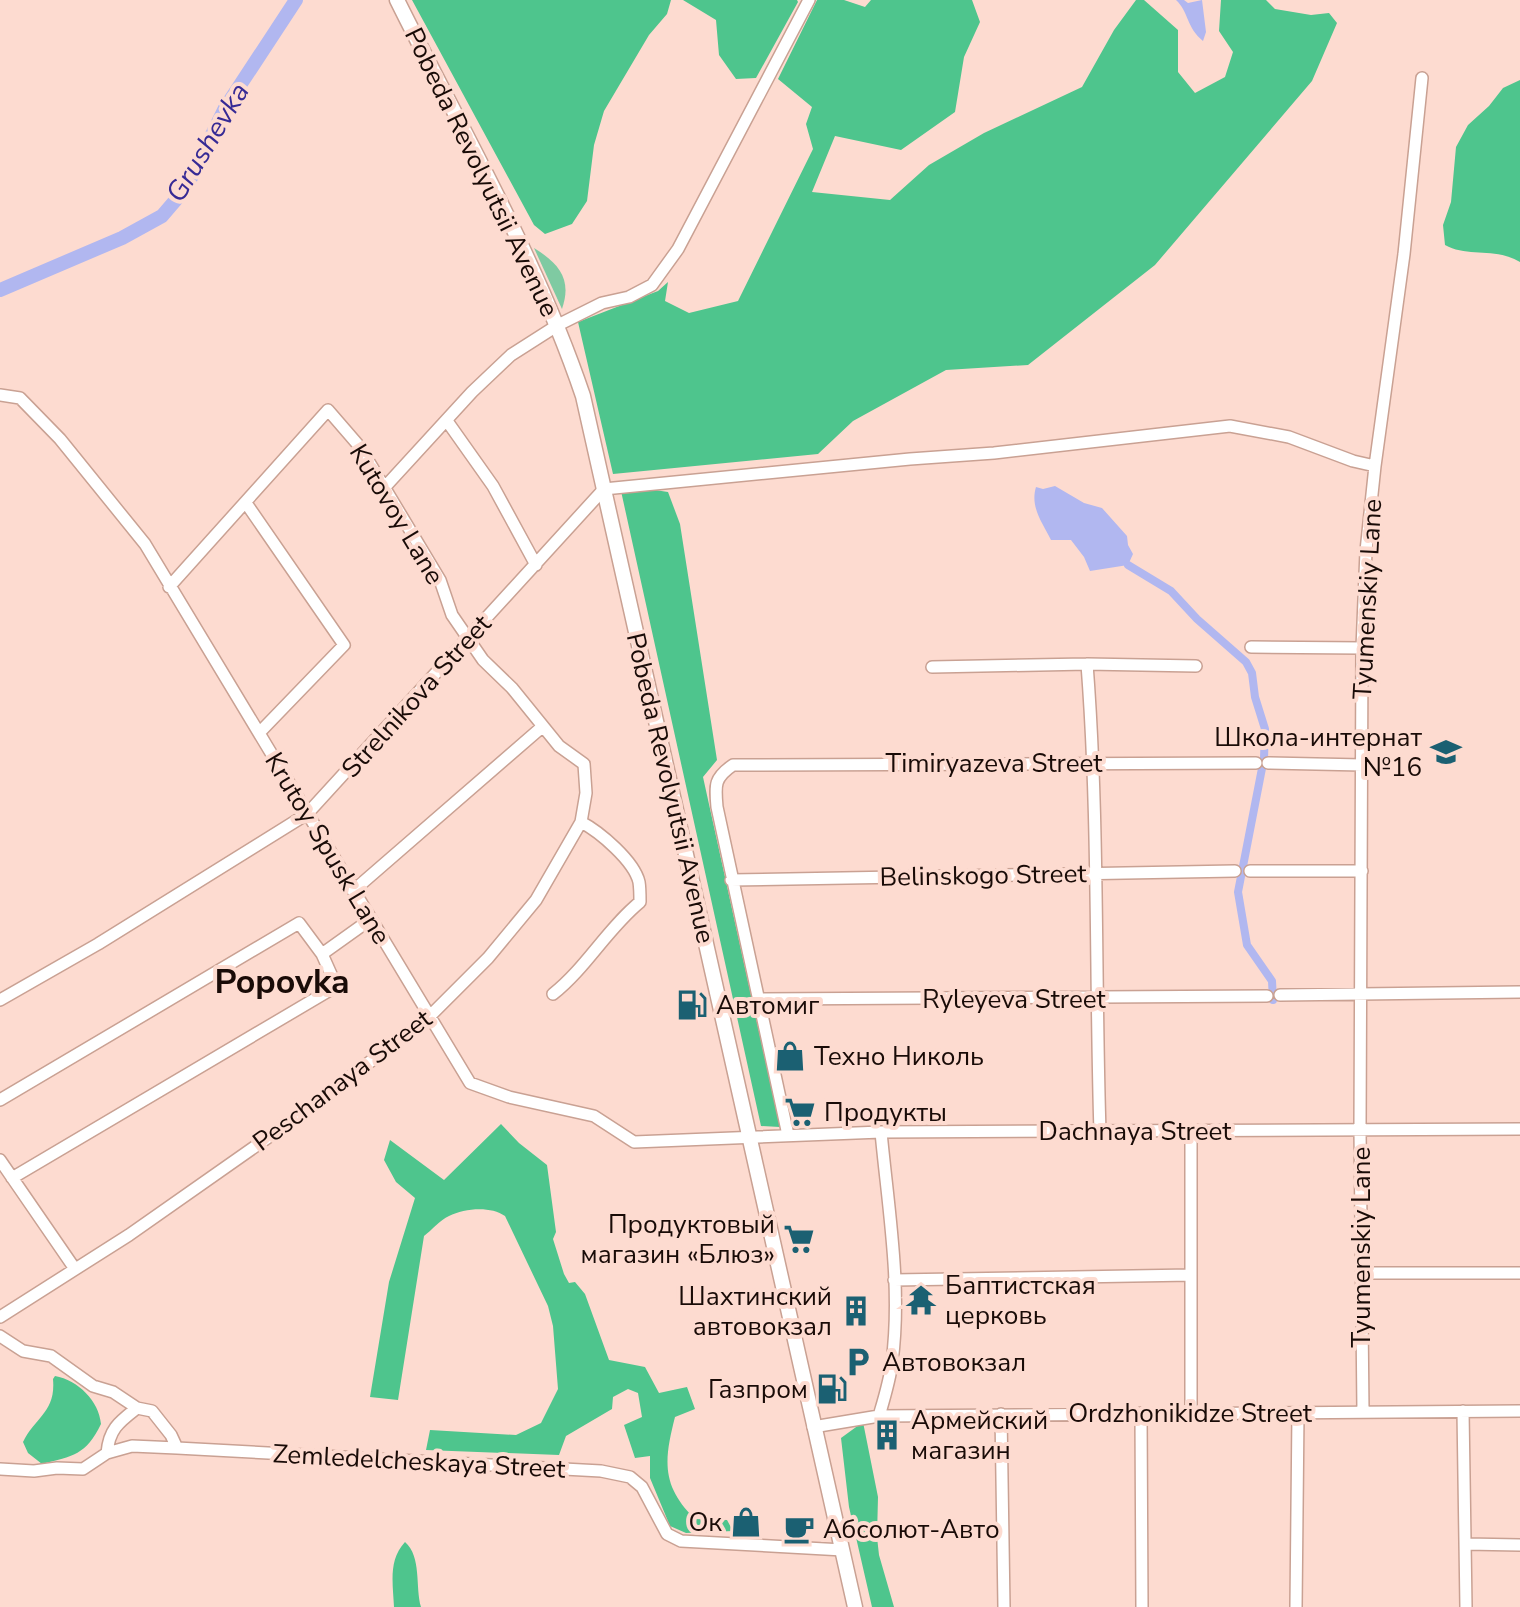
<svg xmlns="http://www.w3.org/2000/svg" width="1520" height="1607" font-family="'Nunito Sans',sans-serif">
<rect width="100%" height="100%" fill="#fddbd0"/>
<path fill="#7fcaa2" d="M 534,248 C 560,264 572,280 562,309 Z"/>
<path fill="#4ec58d" d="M 412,0 L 671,0 L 667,14 L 649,35 L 604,111 L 594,145 L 587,201 L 572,224 L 545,234 L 534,225 Z
M 678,0 L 797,0 L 798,2 L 756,78 L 736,79 L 719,55 L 716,20 L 683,0 Z
M 817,0 L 844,0 L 865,7 L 871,0 L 972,0 L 980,22 L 964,57 L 955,112 L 901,150 L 835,136 L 812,192 L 890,200 L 929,165 L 984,133 L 1082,87 L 1114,30 L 1136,0 L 1144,0 L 1178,30 L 1178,72 L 1195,93 L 1225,77 L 1233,52 L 1219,31 L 1221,0 L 1266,0 L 1275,9 L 1311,15 L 1329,13 L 1337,23 L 1312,81 L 1155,265 L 1028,365 L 946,370 L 853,421 L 818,454 L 613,474 L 578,322 L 658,291 L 668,282 L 665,301 L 689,313 L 738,301 L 813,149 L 806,124 L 812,107 L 778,79 Z
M 1520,80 L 1520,262 C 1496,247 1468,258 1445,245 L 1443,225 L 1451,202 L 1456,147 L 1468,125 L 1489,106 L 1503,88 Z
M 648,489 L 668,492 L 680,524 L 717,760 L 703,777 L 780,1127 L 761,1126 L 621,491 Z
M 501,1124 L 519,1143 L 547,1165 L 556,1232 L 553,1239 L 564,1274 L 569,1283 L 575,1282 L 585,1294 L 609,1360 L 645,1367 L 659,1393 L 687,1387 L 695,1409 L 675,1417 C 664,1460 661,1486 695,1519 L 727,1520 L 733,1531 L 686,1533 L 670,1526 L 650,1478 L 650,1456 L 635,1458 L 624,1425 L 642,1417 L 638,1393 L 628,1389 L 613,1397 L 612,1409 L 566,1436 L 559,1455 L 426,1450 L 430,1430 L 516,1435 L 541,1423 L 558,1389 L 553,1326 L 548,1306 L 505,1216 C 491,1206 465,1208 449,1216 C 440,1220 432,1230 424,1236 L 398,1400 L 370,1397 L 389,1282 L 415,1198 L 396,1182 L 384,1160 L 390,1140 L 444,1180 Z
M 55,1376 C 78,1380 99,1401 101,1424 C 86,1455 73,1456 42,1464 L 28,1453 L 23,1442 C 35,1417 56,1412 53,1379 Z
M 863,1422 L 878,1497 L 877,1537 L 879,1555 L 894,1607 L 872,1607 L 849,1507 L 841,1438 Z
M 405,1542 C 422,1557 415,1587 421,1607 L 394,1607 C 393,1584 388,1560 405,1542 Z"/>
<path fill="#b1b7f0" d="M 1176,0 L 1184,0 L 1188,3 L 1202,0 L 1206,32 L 1203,41 C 1186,27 1189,12 1176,0 Z
M 1055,486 L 1084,503 L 1102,508 L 1127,536 L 1128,545 L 1133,554 L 1128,565 L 1090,571 L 1084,557 L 1071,540 L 1051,540 C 1042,522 1030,507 1036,487 L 1043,489 Z"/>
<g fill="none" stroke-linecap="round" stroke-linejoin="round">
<path stroke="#b1b7f0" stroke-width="8" d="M 1128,565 L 1171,591 L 1197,619 L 1246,662 L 1252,673 L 1255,697 L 1265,729 L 1264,758 L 1238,892 L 1247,945 L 1272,981 L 1273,1000"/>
<path stroke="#b1b7f0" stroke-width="14" d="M 0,290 L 122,238 L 162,216 L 186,188 L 225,108 L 296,0"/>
<g stroke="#c9a193" stroke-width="14">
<path id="minor" d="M 0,395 L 20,398 L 60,439 L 145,544 L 470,1083 L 509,1097 L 594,1116 L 634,1142 L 881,1132 L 1520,1129
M 447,421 L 493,486 L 536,565
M 384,488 L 472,392 L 511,355 L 558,325 L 602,303 L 629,297 L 652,285 L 678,249 L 809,0
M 246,503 L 344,645 L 260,732
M 1251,647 L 1362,648
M 1087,664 C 1099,819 1095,976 1100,1132
M 932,667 L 1087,664 L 1196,666
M 1268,763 L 1362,765
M 1250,871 L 1362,871
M 731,880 L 1235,871
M 353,891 L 542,727
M 322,954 L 371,919
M 553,994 C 586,968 607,929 640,902 C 640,895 640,888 639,882 C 634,861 600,832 581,822
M 1280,995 L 1520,992
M 760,999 L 1267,996
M 0,1000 L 98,944 L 307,814 L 604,489 L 910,459 L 994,453 L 1230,426 L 1289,437 L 1353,461 L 1375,466
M 0,1100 L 299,923 L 322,954 L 335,983 L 330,990 L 12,1178
M 1191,1131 L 1191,1414
M 788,1135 L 717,807 C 715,785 714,778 733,765 L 1256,763
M 0,1160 L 75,1269
M 1361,1273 L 1520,1273
M 894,1280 L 1191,1275
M 0,1317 L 129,1235 L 300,1115 L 429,1017 L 488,958 L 536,900 L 581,822 L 586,793 L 584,764 L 559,746 L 512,688 L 483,660 L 452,615 L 440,580 L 360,447 L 328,410 L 169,587
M 0,1336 L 23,1351 L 51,1356 L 93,1386 L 113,1392 L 137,1408 L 152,1411 L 171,1435 L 177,1448 L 601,1471 L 630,1477 L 642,1487 L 667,1534 L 681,1541 L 843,1550
M 1363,1411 L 1360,1130 L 1362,648 L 1366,551 L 1375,466 L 1404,254 L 1422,78
M 1463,1411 L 1466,1607
M 1141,1413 L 1142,1607
M 1001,1414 L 1004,1607
M 879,1416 C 884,1399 890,1380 892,1362 C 902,1287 888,1207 881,1132
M 813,1427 L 879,1416 L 1520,1411
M 107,1453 C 109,1429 119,1422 137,1408
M 0,1469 L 34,1471 L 57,1468 L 83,1469 L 107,1453 L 132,1446 L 177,1448
M 1466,1544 L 1520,1545
M 1296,1607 L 1298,1413"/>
</g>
<g stroke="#c9a193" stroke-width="17">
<path id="major" d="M 397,0 C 462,131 536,257 583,396 L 855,1607"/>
</g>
<use href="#minor" stroke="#fff" stroke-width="11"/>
<use href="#major" stroke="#fff" stroke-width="14"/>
</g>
<defs>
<g id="school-bare" transform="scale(2.4)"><path d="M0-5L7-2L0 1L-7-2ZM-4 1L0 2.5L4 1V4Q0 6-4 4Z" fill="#1b6072" stroke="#fddbd0" stroke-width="2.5" paint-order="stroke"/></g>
<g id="fuel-bare" transform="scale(2.4)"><path d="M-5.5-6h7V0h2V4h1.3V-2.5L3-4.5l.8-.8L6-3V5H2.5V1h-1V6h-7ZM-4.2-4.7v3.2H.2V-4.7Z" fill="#1b6072" stroke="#fddbd0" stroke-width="2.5" paint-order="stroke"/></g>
<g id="shop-bare" transform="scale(2.4)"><path d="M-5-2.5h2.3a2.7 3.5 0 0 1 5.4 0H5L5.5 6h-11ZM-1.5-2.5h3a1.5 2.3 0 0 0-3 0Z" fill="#1b6072" stroke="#fddbd0" stroke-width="2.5" paint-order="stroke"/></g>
<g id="supermarket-bare" transform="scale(2.4)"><path d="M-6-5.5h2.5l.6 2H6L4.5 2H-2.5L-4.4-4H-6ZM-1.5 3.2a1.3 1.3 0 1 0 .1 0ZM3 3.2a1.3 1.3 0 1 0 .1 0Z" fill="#1b6072" stroke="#fddbd0" stroke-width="2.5" paint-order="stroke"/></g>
<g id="temple-bare" transform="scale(2.4)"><path d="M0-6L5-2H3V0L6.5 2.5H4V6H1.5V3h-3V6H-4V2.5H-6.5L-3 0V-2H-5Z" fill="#1b6072" stroke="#fddbd0" stroke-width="2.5" paint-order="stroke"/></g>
<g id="building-bare" transform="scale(2.4)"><path d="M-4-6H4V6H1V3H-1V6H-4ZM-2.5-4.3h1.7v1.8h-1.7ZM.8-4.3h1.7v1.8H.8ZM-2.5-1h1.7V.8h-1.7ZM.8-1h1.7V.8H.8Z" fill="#1b6072" stroke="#fddbd0" stroke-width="2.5" paint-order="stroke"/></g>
<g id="parking-bare" transform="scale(2.4)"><path d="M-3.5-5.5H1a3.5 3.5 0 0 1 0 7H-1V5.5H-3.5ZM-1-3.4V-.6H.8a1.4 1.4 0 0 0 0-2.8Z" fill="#1b6072" stroke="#fddbd0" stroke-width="2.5" paint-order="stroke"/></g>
<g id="cafe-bare" transform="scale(2.4)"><path d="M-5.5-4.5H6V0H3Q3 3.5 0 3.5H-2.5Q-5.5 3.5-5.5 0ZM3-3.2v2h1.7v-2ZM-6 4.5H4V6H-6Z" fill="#1b6072" stroke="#fddbd0" stroke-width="2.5" paint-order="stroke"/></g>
</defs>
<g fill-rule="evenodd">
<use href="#school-bare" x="1446" y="752"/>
<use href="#fuel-bare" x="692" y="1005"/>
<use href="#shop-bare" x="790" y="1056"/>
<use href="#supermarket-bare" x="800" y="1112"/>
<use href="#supermarket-bare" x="799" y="1239"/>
<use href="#temple-bare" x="921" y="1300"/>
<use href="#building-bare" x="856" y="1311"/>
<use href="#parking-bare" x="858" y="1362"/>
<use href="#fuel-bare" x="832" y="1389"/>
<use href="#building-bare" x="887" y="1435"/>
<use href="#shop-bare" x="746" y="1522"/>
<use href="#cafe-bare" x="799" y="1529"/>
</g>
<g text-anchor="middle" stroke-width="8" stroke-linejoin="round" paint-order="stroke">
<g font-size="26" fill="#190b07" stroke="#fddbd0">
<text transform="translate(482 172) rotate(64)" y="9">Pobeda Revolyutsii Avenue</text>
<text transform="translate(397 514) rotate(59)" y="9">Kutovoy Lane</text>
<text transform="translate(1367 599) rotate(-87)" y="9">Tyumenskiy Lane</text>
<text transform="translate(416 696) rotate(-48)" y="9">Strelnikova Street</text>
<text x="994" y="772">Timiryazeva Street</text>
<text transform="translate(671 788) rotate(77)" y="9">Pobeda Revolyutsii Avenue</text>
<text transform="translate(328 848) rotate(59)" y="9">Krutoy Spusk Lane</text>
<text transform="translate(983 875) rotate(-1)" y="9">Belinskogo Street</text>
<text x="1014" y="1008">Ryleyeva Street</text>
<text transform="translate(342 1080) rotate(-37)" y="9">Peschanaya Street</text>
<text x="1135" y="1140">Dachnaya Street</text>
<text transform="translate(1361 1247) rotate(-90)" y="9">Tyumenskiy Lane</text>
<text x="1190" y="1422">Ordzhonikidze Street</text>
<text transform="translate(419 1461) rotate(3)" y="9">Zemledelcheskaya Street</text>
</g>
<g font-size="26" fill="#190b07" stroke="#fddbd0" text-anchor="start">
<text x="1422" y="746" text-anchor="end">Школа-интернат<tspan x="1422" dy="30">№16</tspan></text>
<text x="716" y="1014">Автомиг</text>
<text x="814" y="1065">Техно Николь</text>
<text x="824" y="1121">Продукты</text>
<text x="775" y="1233" text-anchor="end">Продуктовый<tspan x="775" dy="30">магазин «Блюз»</tspan></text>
<text x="945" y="1294">Баптистская<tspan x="945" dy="30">церковь</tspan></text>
<text x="832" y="1305" text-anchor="end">Шахтинский<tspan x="832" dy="30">автовокзал</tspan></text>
<text x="882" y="1371">Автовокзал</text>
<text x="808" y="1398" text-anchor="end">Газпром</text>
<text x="911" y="1429">Армейский<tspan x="911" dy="30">магазин</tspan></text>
<text x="722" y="1531" text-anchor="end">Ок</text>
<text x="823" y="1538">Абсолют-Авто</text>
</g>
<g font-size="28" font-style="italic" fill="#362a95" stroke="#fddbd0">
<text transform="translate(207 142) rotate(-59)" y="10">Grushevka</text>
</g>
<g font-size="34" font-weight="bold" fill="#190b07" stroke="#fddbd0">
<text x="282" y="993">Popovka</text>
</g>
</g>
</svg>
